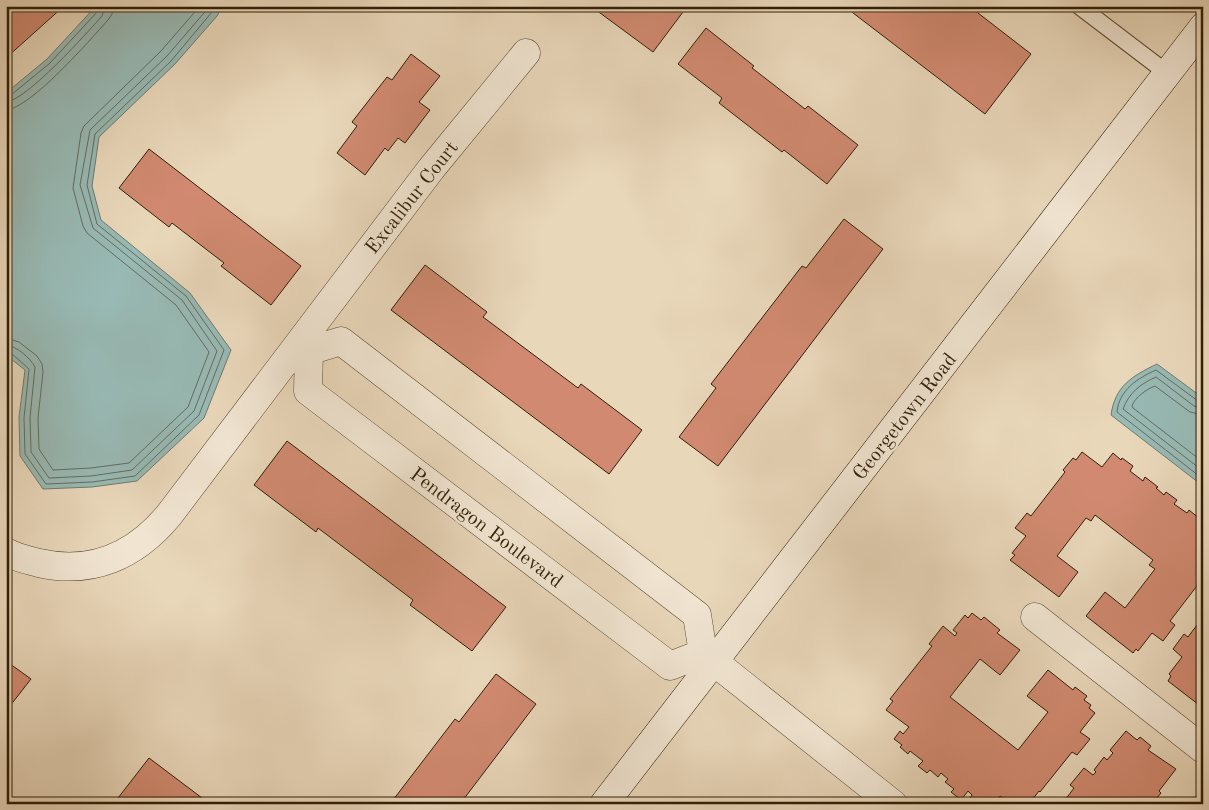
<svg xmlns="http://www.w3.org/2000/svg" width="1209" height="810" font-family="'Old Standard TT',serif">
<rect width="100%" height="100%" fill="#e9d7ba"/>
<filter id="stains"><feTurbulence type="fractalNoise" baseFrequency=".004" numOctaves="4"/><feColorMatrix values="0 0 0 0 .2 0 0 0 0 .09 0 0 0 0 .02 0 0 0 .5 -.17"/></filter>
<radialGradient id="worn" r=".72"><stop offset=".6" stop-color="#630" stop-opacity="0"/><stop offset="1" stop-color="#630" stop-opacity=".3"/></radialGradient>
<path fill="#98b9b4" stroke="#6e7b6f" d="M 96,6 L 223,6 L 217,16 L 175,64 L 99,137 L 92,186 L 101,220 L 190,293 L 231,350 L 204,418 L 137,481 L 92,487 L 43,489 L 20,456 L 19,417 L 25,370 L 6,355 L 6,93 L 47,59 Z
M 1157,364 L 1203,398 L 1203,486 L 1111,415 C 1115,386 1132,376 1157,364 Z"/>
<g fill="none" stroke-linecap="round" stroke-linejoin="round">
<path stroke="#646c5e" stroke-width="1" d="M 6,96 L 11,95 L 50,63 L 97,12 L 99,6
M 6,102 C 26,101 87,33 102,16 L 105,6
M 6,110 C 30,109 90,40 108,20 L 112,14 L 113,6
M 6,338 L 19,342 L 37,356 L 42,364 L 43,372 L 38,418 L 39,449 L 53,470 L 91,468 L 129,463 L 188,407 L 209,352 L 176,305 L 87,233 L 83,226 L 73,188 L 81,133 L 84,126 L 161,51 L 200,6
M 6,345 C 17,346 30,358 35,367 L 30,418 L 31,452 L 49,478 L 91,476 L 132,470 L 194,411 L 217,351 L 182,300 L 93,228 L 80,185 L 90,130 L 167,56 L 210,6
M 6,352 L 11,353 L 29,369 L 24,418 L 25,454 L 46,484 L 92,482 L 135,476 L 199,415 L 224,350 L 186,296 L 97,224 L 87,185 L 95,134 L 171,61 L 217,6
M 1203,402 L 1198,401 L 1156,370 C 1138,378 1119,390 1117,412 L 1203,479
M 1203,408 L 1194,406 L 1156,377 C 1140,384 1129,393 1123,409 L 1203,471
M 1203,415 L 1190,412 L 1155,386 C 1147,389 1135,397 1132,406 L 1133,408 L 1203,462"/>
</g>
<path fill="#d18a71" stroke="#301f07" d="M 6,6 L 64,6 L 6,58 Z
M 599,6 L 684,6 L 686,8 L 653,52 L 596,10 Z
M 844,6 L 969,6 L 1031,54 L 985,114 Z
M 706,28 L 754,66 L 752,68 L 805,109 L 808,106 L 858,145 L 827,184 L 784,150 L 782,152 L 719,103 L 722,98 L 678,64 Z
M 411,54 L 440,76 L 419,102 L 430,110 L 405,143 L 398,138 L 388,151 L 385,148 L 365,175 L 337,153 L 357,126 L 352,122 L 387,77 L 392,80 Z
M 149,149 L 301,266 L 271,305 L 221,266 L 224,263 L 172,223 L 169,227 L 119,188 Z
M 844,219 L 883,249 L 718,466 L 679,437 L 716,388 L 711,384 L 802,266 L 806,268 Z
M 425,265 L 487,312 L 483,317 L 578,388 L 581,384 L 642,430 L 609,474 L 391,310 Z
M 287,441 L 506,607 L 472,651 L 410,605 L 413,600 L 318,528 L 316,532 L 254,485 Z
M 1082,452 L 1102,467 L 1113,453 L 1121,460 L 1122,458 L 1133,466 L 1130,471 L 1143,481 L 1145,477 L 1158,487 L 1156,488 L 1164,495 L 1166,492 L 1177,500 L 1174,504 L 1187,513 L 1189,510 L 1200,519 L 1198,520 L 1203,524 L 1203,535 L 1198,541 L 1203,545 L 1203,578 L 1170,621 L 1175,625 L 1163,641 L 1152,633 L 1138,651 L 1136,649 L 1133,653 L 1086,616 L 1105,592 L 1125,608 L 1155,569 L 1149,565 L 1153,560 L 1095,515 L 1091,521 L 1086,518 L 1057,556 L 1078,572 L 1059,597 L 1010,560 L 1015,555 L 1012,553 L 1026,536 L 1015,528 L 1027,513 L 1031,516 L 1065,472 L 1063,470 L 1073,458 L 1076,460 Z
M 972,613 L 981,620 L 984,617 L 1000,630 L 997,633 L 1020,650 L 1000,675 L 980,659 L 950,697 L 1018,750 L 1048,712 L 1027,696 L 1048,670 L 1073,690 L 1075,687 L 1087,696 L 1084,700 L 1091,705 L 1089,708 L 1095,713 L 1080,732 L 1090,739 L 1077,755 L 1072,752 L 1040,792 L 1039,791 L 1029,804 L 1010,804 L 1000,796 L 995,803 L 996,804 L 977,804 L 970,798 L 972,795 L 968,791 L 961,800 L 951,792 L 954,789 L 945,782 L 948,779 L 941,773 L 938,777 L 930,770 L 927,773 L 918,766 L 923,761 L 910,751 L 908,754 L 900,747 L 902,745 L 894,739 L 900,731 L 903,734 L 909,727 L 886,710 L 893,701 L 890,699 L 932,646 L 929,644 L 943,626 L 955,636 L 957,633 L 953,630 L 965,615 L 968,618 Z
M 1203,617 L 1203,708 L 1168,681 L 1171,676 L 1169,674 L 1182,657 L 1173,649 L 1184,634 L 1188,637 Z
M 6,661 L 31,679 L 6,711 Z
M 496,674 L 536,704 L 460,804 L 390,804 L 455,719 L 459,722 Z
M 1126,731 L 1137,740 L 1140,737 L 1151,746 L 1148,750 L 1176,769 L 1159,791 L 1161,793 L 1152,804 L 1125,804 L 1120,800 L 1117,804 L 1062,804 L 1074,788 L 1070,785 L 1084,768 L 1093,775 L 1096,772 L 1094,770 L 1104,757 L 1107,760 L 1113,753 L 1110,750 Z
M 149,758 L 210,804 L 126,804 L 118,798 Z
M 1202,790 L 1203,804 L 1191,804 Z"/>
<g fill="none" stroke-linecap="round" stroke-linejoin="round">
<g stroke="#5e4d34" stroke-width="18">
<path id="lane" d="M 1079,6 L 1167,73"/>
</g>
<g stroke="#5e4d34" stroke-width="29">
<path id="street" d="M 309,351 L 341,341 L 697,615 L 703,653 L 893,804
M 309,351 L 308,391 L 670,666 L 703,653
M 6,552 C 17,558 28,560 39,563 C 92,575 135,556 169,515 L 431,169 L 526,53
M 1035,617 L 1203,749"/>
</g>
<g stroke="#301f07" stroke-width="29">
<path id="secondary" d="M 604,804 L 1203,27"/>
</g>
<use href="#lane" stroke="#f1e5d2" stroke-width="16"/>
<use href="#street" stroke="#f1e5d2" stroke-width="28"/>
<use href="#secondary" stroke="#f1e5d2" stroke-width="28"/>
</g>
<g text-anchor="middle" stroke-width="5" stroke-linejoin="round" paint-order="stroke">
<g font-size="20" fill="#301f07" stroke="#f1e5d2">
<text transform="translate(411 197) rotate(-52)" y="7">Excalibur Court</text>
<text transform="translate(904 416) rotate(-52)" y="7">Georgetown Road</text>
<text transform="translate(487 527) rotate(37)" y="7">Pendragon Boulevard</text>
</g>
</g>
<rect width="1209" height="810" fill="none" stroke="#e9d7ba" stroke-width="25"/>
<rect x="8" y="8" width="1194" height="795" fill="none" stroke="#301f07" stroke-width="2.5"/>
<rect x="12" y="12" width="1184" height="785" fill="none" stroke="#301f07"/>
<rect width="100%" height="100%" filter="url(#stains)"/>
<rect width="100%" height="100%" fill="url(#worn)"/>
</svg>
